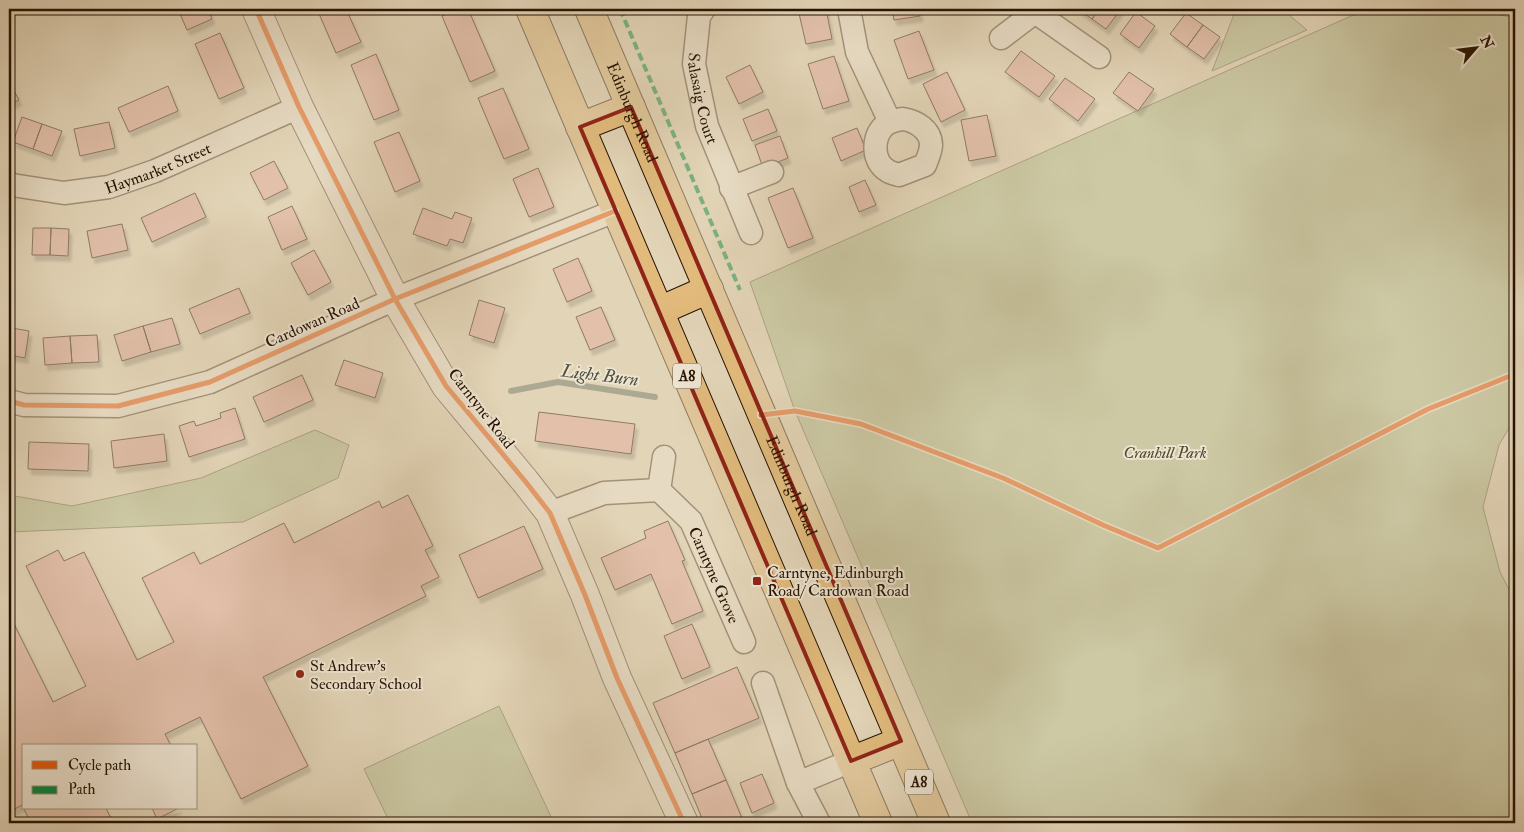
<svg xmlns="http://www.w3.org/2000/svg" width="1524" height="832" font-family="'IM FELL Double Pica',serif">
<defs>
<filter id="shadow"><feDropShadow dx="3" dy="5.5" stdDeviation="1" flood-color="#0004"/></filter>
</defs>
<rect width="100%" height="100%" fill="#e2d4b7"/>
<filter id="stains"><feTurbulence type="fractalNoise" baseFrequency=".004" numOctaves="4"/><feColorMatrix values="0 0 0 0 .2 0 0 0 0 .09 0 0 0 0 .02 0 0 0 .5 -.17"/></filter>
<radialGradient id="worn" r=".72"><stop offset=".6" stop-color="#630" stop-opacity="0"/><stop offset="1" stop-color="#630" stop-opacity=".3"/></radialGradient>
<path fill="#b2bd8f" stroke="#6c6848" d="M 1236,9 L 1282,9 L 1307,30 L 1212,71 Z
M 1367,9 L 1472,9 L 1515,18 L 1515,418 L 1499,445 L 1483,507 L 1500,572 L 1515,601 L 1515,823 L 972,823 L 795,411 L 750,282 Z
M 315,430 L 349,445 L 338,478 L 243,522 L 9,532 L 9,495 L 72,506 L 201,478 Z
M 499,706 L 554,823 L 390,823 L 364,769 Z"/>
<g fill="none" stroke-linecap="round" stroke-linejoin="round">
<path stroke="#697766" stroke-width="6" d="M 511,391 L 558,382 L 655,397"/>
</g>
<path fill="#e3a99b" stroke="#271300" filter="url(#shadow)" d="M 178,9 L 208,9 L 212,19 L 187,30 Z
M 317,9 L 346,9 L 361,42 L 336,53 Z
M 458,9 L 468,9 L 495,71 L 470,82 L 442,16 Z
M 798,9 L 826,9 L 832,39 L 806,44 Z
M 892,9 L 919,9 L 920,16 L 894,20 Z
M 1078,9 L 1099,9 L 1092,19 Z
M 1099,9 L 1121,9 L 1106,29 L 1092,19 Z
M 1136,12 L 1155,26 L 1139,48 L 1120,34 Z
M 1186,13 L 1203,25 L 1187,47 L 1170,34 Z
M 1203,25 L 1220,37 L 1204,59 L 1187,47 Z
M 919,31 L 934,70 L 908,79 L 894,40 Z
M 220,33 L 244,88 L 219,99 L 195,44 Z
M 1021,51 L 1055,76 L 1039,97 L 1005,72 Z
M 376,54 L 399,110 L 374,120 L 351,65 Z
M 834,56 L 849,101 L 823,109 L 808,64 Z
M 750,65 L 763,92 L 739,104 L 726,77 Z
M 947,72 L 965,110 L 941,122 L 923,84 Z
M 1129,72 L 1154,89 L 1138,111 L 1113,93 Z
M 1065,78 L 1095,99 L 1078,121 L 1049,99 Z
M 9,82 L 19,100 L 9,105 Z
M 168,86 L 178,111 L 129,132 L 118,108 Z
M 503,88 L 529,149 L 504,159 L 478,98 Z
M 768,109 L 777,131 L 752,141 L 743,119 Z
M 987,115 L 996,156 L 969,161 L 961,120 Z
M 22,117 L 42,124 L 33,149 L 13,142 Z
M 109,122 L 115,148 L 80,156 L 74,129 Z
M 42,124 L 62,131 L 52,156 L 33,149 Z
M 857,128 L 866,150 L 841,161 L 832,138 Z
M 399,132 L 420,181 L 395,192 L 374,142 Z
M 780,136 L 788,158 L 763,168 L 755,145 Z
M 274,161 L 288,188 L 264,200 L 250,173 Z
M 538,168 L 554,207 L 529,217 L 513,179 Z
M 865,180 L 876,205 L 859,212 L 849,187 Z
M 793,188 L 813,238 L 788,248 L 768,198 Z
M 195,193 L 206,217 L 152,242 L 141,218 Z
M 292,206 L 307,239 L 282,250 L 268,217 Z
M 423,208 L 452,219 L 455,212 L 472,218 L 463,243 L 450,239 L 447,246 L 413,234 Z
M 122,224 L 128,250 L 92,258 L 87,231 Z
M 33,228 L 51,228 L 50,255 L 32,255 Z
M 51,228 L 69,229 L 68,256 L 50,255 Z
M 314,250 L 331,282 L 308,295 L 291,263 Z
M 578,258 L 592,291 L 567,302 L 553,269 Z
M 239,288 L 250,313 L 200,334 L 189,309 Z
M 479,300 L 505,308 L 494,343 L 469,335 Z
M 601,307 L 615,340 L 590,350 L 576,317 Z
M 172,318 L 180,344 L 151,352 L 143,326 Z
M 143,326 L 151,352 L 122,361 L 114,335 Z
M 12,328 L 29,331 L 25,358 L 9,355 Z
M 97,335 L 99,362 L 72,363 L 70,336 Z
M 70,336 L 72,363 L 45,365 L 43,338 Z
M 344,360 L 383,373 L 375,398 L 335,385 Z
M 302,375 L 313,400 L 264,422 L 253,397 Z
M 235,408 L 245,439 L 189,457 L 179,426 L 194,421 L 196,426 L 221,418 L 220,413 Z
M 539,412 L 635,424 L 631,454 L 535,441 Z
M 164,434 L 167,461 L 114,468 L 111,441 Z
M 29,442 L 89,444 L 88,471 L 28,469 Z
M 408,495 L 433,546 L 425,550 L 439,577 L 421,586 L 426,596 L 263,677 L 308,766 L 241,799 L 200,717 L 165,734 L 171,746 L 24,746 L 24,808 L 106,808 L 113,823 L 31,823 L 22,805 L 9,812 L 9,614 L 53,702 L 86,686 L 26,566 L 58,550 L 64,561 L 84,552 L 137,660 L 174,642 L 142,578 L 194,552 L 200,564 L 284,523 L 294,543 L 379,501 L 382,508 Z
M 668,521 L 685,560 L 682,561 L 703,611 L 672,624 L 651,574 L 615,590 L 601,558 L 646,538 L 644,531 Z
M 524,526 L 543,569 L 478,598 L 459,555 Z
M 692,624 L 710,667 L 682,679 L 664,636 Z
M 737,667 L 759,718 L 675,753 L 653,703 Z
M 708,739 L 726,780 L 692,794 L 675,753 Z
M 762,774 L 774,803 L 752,813 L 740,783 Z
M 726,780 L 744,823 L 704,823 L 692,794 Z
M 152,808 L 179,808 L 157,819 Z"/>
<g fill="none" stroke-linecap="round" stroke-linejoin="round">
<g stroke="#56432e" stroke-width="25">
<g id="minor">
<path id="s1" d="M 704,9 L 699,16 L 694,64 L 707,126 L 751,233"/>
<path d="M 849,9 L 857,52 L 890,122"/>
<path d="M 1035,12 L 1099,57"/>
<path d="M 1001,38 L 1039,9"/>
<path d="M 903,119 C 916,121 931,130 931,145 C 931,151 927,160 925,165 L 899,175 C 896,174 891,173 888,171 C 872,162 872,138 884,126 C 889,121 897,120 903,119 Z"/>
<path id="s2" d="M 9,183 L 12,185 L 64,193 L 109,187 L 155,171 L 299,107"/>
<path d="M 731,188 L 772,172"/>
<path d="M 9,401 L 24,405 L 118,406 L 210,382 L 395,299 L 615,211"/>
<path d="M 659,490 L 664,457"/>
<path id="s3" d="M 550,513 L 604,493 L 659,490 L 691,521 L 744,642"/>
<path d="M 763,683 L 798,783 L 819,823"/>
<path d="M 798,783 L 851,761"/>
</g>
</g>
<g stroke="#56432e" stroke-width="30">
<path id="tertiary" d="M 256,9 L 299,107 L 395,299 L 446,386 L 525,481 L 550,513 L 585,595 L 617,678 L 684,823"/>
</g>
<g stroke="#271300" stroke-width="30">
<g id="primary">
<path d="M 530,9 L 878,823"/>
<path id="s4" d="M 589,9 L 936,823"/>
<path d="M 580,127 L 631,107"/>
<path d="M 659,311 L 709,289"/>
<path d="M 851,761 L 901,741"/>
</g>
</g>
<use href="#minor" stroke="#ece3d0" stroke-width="22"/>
<use href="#tertiary" stroke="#ece3d0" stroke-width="28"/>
<use href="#primary" stroke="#e1ba7c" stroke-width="28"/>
<path stroke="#00873e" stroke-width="4" stroke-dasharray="8 4" stroke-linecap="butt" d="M 620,9 L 740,290"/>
<g stroke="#ece3d0" stroke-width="8">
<path id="cycleway" d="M 256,9 L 299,107 L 395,299 L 446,386 L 525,481 L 550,513 L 585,595 L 617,678 L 684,823
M 9,401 L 24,405 L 118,406 L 210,382 L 395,299 L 615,211
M 761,415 L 795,411 L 861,424 L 1003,478 L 1103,525 L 1158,548 L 1428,409 L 1515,374"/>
</g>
<use href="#cycleway" stroke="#e8590c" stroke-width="5"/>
</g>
<path d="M0 0H1524V832H0ZM 631,107 L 901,741 L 851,761 L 580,127 Z" fill="#e2d4b7" fill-opacity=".55" fill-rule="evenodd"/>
<path fill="none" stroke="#8f2418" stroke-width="4" stroke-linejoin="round" d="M 631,107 L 901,741 L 851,761 L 580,127 Z"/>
<g fill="#8f2418" stroke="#ece3d0" stroke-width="2">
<rect x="752" y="576" width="10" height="10" rx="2.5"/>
<circle cx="300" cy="674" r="5"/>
</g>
<g text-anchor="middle" stroke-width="4" stroke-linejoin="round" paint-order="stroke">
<g fill="#ece3d0" stroke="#62513e" stroke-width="1">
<rect x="673" y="363.5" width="28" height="25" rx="4"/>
<rect x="905" y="769.5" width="28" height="25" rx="4"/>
</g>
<g font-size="15" font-weight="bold" fill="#271300">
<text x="687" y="381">A8</text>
<text x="919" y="787">A8</text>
</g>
<g font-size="16" fill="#271300" stroke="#ece3d0">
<text dy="6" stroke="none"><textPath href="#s1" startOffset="92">Salasaig Court</textPath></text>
<text dy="6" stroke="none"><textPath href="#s4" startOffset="112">Edinburgh Road</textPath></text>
<text dy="6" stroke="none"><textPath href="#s2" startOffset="154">Haymarket Street</textPath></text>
<text transform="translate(312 322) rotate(-24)" y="6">Cardowan Road</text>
<text transform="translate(482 408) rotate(52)" y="6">Carntyne Road</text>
<text dy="6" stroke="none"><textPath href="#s4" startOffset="518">Edinburgh Road</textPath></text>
<text dy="6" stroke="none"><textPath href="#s3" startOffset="216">Carntyne Grove</textPath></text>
</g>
<g font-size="16" font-style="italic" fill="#51462b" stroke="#ece3d0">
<text x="1165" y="458">Cranhill Park</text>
</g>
<g font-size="16" fill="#271300" stroke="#ece3d0" text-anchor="start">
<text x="767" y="578">Carntyne, Edinburgh<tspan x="767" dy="18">Road/ Cardowan Road</tspan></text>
<text x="310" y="671">St Andrew's<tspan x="310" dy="18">Secondary School</tspan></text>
</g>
<g font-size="18" font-style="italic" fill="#4e4d3c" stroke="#ece3d0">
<text transform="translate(600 375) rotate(7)" y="6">Light Burn</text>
</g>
</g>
<rect width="1524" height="832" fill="none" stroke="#e2d4b7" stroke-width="30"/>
<rect x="10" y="10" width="1504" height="812" fill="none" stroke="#271300" stroke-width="2.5"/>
<rect x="15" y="15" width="1494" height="802" fill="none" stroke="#271300"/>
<rect x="22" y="744" width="175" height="65" fill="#ece3d0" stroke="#9d907d"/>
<rect x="32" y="761" width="25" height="8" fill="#e8590c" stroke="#9d907d"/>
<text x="68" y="770" font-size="15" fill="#271300">Cycle path</text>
<rect x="32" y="786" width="25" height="8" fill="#00873e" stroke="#9d907d"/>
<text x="68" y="794" font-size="15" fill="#271300">Path</text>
<g transform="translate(1476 48) rotate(62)" stroke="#ece3d0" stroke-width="4" paint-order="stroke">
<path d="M0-4L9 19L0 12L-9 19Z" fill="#271300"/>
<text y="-8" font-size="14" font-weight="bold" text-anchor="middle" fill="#271300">N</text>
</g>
<rect width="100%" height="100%" filter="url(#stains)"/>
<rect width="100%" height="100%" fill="url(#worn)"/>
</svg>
